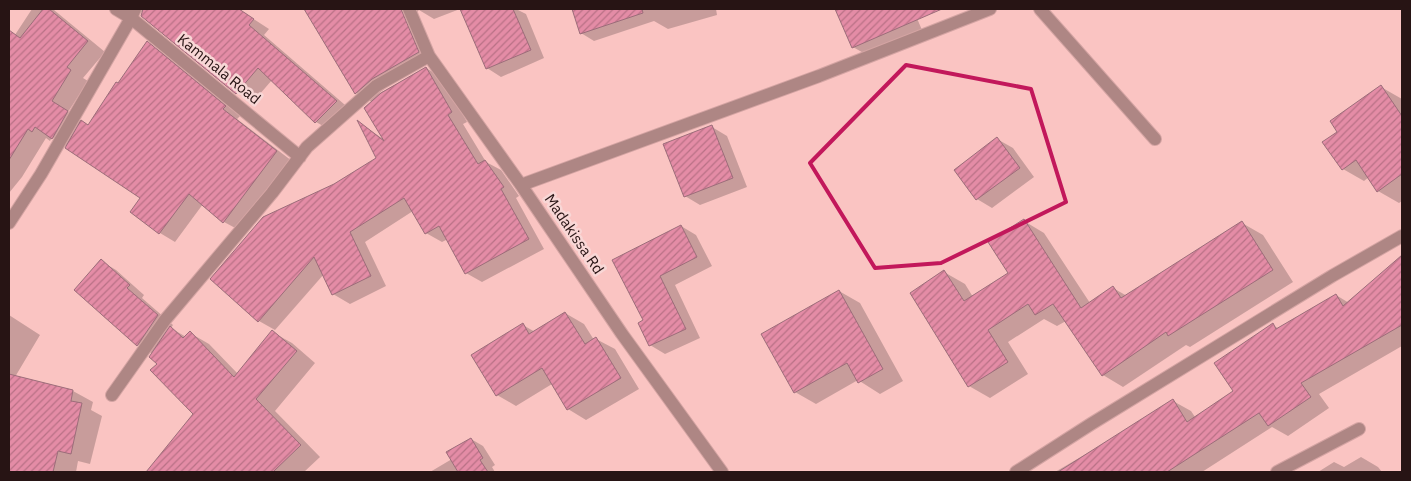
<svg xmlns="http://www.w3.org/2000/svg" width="1411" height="481" font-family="'IBM Plex Sans',sans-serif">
<defs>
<pattern id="building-hatch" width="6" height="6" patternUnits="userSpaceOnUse" patternTransform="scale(1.25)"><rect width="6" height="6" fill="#e48ca6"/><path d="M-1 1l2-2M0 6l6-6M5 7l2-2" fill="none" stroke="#b97186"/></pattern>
</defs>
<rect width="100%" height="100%" fill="#fac4c2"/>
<path fill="#0003" d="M 32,9 L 52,9 L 54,10 L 105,52 L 83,78 L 88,81 L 68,112 L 84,123 L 89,126 L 147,43 L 162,52 L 240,116 L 237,119 L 292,161 L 239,230 L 224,222 L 203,204 L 175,242 L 160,233 L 131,211 L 142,197 L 52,137 L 50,141 L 46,138 L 22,177 L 9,193 L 9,44 Z
M 135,9 L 243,9 L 241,11 L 269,29 L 264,35 L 352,111 L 332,131 L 316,122 L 272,80 L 253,102 L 237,93 L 142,15 L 143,13 Z
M 305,9 L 460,9 L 434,19 L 419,10 L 416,13 L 432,61 L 387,87 L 378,94 L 426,68 L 443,78 L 467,122 L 463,124 L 486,162 L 501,170 L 519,196 L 516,198 L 544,249 L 482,282 L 466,273 L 448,239 L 442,242 L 426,233 L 413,211 L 365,242 L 386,286 L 350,304 L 333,294 L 324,274 L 275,330 L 259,321 L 335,185 L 378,158 L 360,123 L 383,139 L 372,102 L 356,93 Z
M 461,9 L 500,9 L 501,11 L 505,9 L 516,9 L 526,14 L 544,58 L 501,77 L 487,68 Z
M 573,9 L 716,9 L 717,15 L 668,29 L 654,21 L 594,41 L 581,33 Z
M 837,9 L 913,9 L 925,37 L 874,59 L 853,47 Z
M 1381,87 L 1402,99 L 1402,201 L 1399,203 L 1378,191 L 1369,177 L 1364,181 L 1343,169 L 1339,132 Z
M 712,127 L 727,136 L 747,187 L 700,205 L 685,196 Z
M 997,139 L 1013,148 L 1034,177 L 992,208 L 977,199 Z
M 1024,221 L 1044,233 L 1090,303 L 1113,288 L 1127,296 L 1242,223 L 1263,235 L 1293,282 L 1190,347 L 1186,345 L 1123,387 L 1103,375 L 1066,321 L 1057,326 L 1044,319 L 1008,342 L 1028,374 L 990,398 L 969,386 L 944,272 L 965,284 L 973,297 L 1010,274 Z
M 681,226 L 696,235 L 712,266 L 675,285 L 700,338 L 665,354 L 650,345 L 644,321 L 614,260 Z
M 101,261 L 116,270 L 144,295 L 142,298 L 173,325 L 171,328 L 186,337 L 190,333 L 209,344 L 238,374 L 272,332 L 292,343 L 315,363 L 275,411 L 320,457 L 304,472 L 246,472 L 242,469 L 239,472 L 156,472 L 151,468 L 195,414 L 153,354 L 138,345 Z
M 1396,262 L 1402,266 L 1402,346 L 1319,394 L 1329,408 L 1288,436 L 1272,427 L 1202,472 L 1055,472 L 1091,451 L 1093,452 L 1173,401 L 1191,411 L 1195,417 L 1235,391 L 1273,325 L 1279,329 L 1336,295 L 1349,303 Z
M 839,291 L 860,303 L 903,381 L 880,394 L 858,380 L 816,404 L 795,392 Z
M 565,313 L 584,324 L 594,340 L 596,339 L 615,349 L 639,389 L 586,420 L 568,409 L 552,384 L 516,406 L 497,395 L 523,325 L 535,332 Z
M 9,315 L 40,335 L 15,377 L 73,391 L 93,402 L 91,410 L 102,416 L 90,464 L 78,461 L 76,472 L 9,472 Z
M 471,439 L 483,446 L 495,465 L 492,467 L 495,472 L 430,472 L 452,459 Z
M 1361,457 L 1378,467 L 1382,472 L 1318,472 L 1334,462 L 1344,467 Z"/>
<path fill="url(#building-hatch)" stroke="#9c6d7a" d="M 43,9 L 49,9 L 88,41 L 67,67 L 71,70 L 52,101 L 68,111 L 52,139 L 35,127 L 32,132 L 28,129 L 9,160 L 9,30 L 20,38 Z
M 143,9 L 239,9 L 254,19 L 249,25 L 337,101 L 315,123 L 258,68 L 236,94 L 141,16 Z
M 304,9 L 401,9 L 419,52 L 372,79 L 355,94 Z
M 460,9 L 513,9 L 531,50 L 486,69 Z
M 572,9 L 642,9 L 643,13 L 580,34 Z
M 835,9 L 942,9 L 852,48 Z
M 147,41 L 226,106 L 223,109 L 277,151 L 223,223 L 189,194 L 159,234 L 130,212 L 140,198 L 65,148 L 81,120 L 88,125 L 116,82 L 118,83 Z
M 426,67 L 452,112 L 448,115 L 478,164 L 485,160 L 504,187 L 501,189 L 529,239 L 465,274 L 439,226 L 425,234 L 404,198 L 350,232 L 371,276 L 332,295 L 314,257 L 258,322 L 210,279 L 263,217 L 334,184 L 376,158 L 357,120 L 384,141 L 364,108 L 381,93 Z
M 1381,85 L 1402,116 L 1402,174 L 1377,192 L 1356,160 L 1342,170 L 1322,142 L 1337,132 L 1330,121 Z
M 712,125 L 733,178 L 684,197 L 663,144 Z
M 997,137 L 1020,168 L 976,200 L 954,170 Z
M 1024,219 L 1081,308 L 1113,286 L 1121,298 L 1242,221 L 1273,270 L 1168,336 L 1166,332 L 1102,376 L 1053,304 L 1035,315 L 1028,304 L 988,330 L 1008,362 L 968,387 L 910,293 L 944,270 L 964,301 L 1008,273 L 988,242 Z
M 681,225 L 697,257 L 660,276 L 686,329 L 649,346 L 638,323 L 643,320 L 612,260 Z
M 1402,255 L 1402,325 L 1301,383 L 1311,397 L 1268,426 L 1259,413 L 1167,472 L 1058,472 L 1173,399 L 1187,422 L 1233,391 L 1214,363 L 1273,323 L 1276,329 L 1336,294 L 1343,306 Z
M 101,259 L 130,285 L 127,288 L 158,315 L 137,346 L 74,290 Z
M 839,290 L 883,369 L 858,383 L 847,363 L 794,393 L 761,334 Z
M 565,312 L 585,344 L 596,337 L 621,378 L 567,410 L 542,368 L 496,396 L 471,355 L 523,323 L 529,334 Z
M 170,326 L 183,338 L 190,331 L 234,377 L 272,330 L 297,351 L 256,399 L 301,445 L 273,472 L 146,472 L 193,414 L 150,370 L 157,364 L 149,357 Z
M 9,374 L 73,390 L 71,401 L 82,403 L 71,454 L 58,451 L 53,472 L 9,472 Z
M 471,438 L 483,458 L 480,460 L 488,472 L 458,472 L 446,452 Z"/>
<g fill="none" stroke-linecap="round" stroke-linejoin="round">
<g stroke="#d4a4a3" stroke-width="14">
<path id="street" d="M 116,9 L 131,18 L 300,157
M 409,9 L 429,56 L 521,185 L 622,334 L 722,472
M 1040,9 L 1155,139
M 521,185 L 819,76 L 990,9
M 9,223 L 41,174 L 131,18 L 135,9
M 112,395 L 165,320 L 272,193 L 307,147 L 376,86 L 429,56
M 1016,472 L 1091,424 L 1332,276 L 1402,236
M 1277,472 L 1359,429"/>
</g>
<use href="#street" stroke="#ae8684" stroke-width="12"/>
</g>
<path fill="none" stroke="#c2185b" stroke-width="4" stroke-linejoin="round" d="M 906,65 L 1031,89 L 1066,202 L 941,263 L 875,268 L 810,163 Z"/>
<g text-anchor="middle" stroke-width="5" stroke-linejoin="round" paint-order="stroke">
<g font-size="15" fill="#271414" stroke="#f8d7d6">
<text transform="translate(219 69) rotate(39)" y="5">Kammala Road</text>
<text transform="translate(574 234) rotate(56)" y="5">Madakissa Rd</text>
</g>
</g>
<rect width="1411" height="481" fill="none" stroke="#271414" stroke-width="20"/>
</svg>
